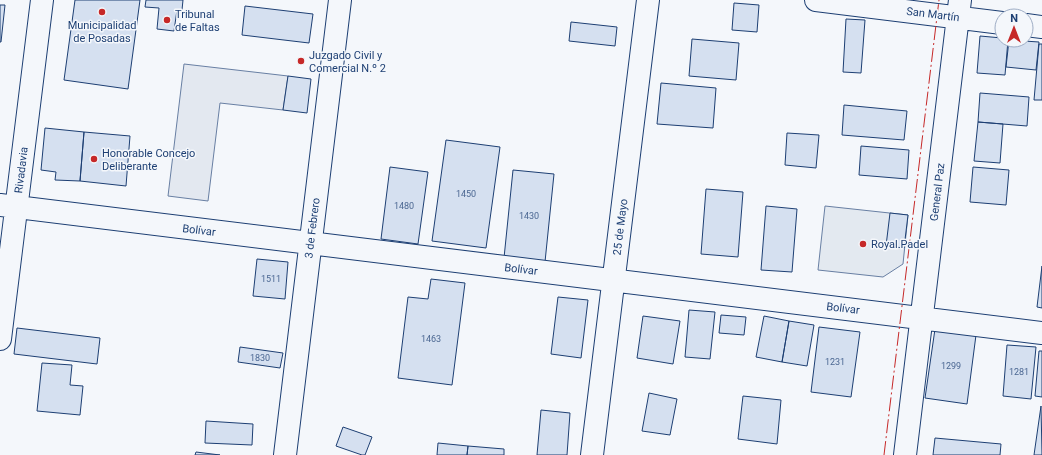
<svg xmlns="http://www.w3.org/2000/svg" width="1042" height="455" font-family="Roboto,sans-serif">
<rect width="100%" height="100%" fill="#f4f7fb"/>
<path fill="#e3e9f0" stroke="#687fa3" d="M 825,206 L 908,215 L 903,264 L 883,277 L 818,270 Z"/>
<path fill="#e3e8f0" stroke="#687fa3" d="M 184,64 L 288,76 L 283,110 L 220,103 L 208,201 L 168,196 Z"/>
<path fill="#d5e0f0" stroke="#1d3f73" d="M 75,0 L 140,0 L 128,89 L 64,80 Z
M 146,0 L 183,0 L 182,10 L 177,10 L 174,31 L 157,29 L 159,8 L 145,7 Z
M 734,3 L 759,5 L 757,32 L 732,30 Z
M 0,5 L 5,5 L 1,42 L 0,42 Z
M 245,6 L 313,14 L 309,43 L 242,35 Z
M 846,19 L 865,20 L 861,73 L 843,72 Z
M 571,22 L 617,27 L 615,46 L 569,41 Z
M 980,36 L 1002,38 L 1002,40 L 1008,40 L 1005,75 L 977,73 Z
M 692,39 L 739,43 L 736,80 L 689,76 Z
M 1009,40 L 1039,42 L 1036,70 L 1006,67 Z
M 1039,44 L 1042,44 L 1042,100 L 1034,100 Z
M 288,76 L 311,79 L 307,113 L 283,110 Z
M 661,83 L 716,88 L 713,128 L 657,124 Z
M 980,93 L 1029,97 L 1027,126 L 978,122 Z
M 844,105 L 907,111 L 904,140 L 842,135 Z
M 978,122 L 1003,124 L 1000,163 L 974,161 Z
M 45,128 L 84,132 L 80,181 L 55,180 L 56,172 L 41,170 Z
M 84,132 L 130,136 L 126,186 L 80,181 Z
M 787,133 L 819,135 L 816,168 L 785,165 Z
M 446,140 L 500,147 L 486,248 L 432,241 Z
M 861,146 L 909,150 L 907,179 L 859,175 Z
M 390,167 L 428,172 L 418,244 L 381,239 Z
M 973,167 L 1009,170 L 1006,205 L 970,202 Z
M 513,170 L 554,174 L 545,262 L 504,258 Z
M 706,189 L 743,192 L 738,257 L 701,254 Z
M 766,206 L 797,209 L 792,272 L 761,270 Z
M 890,213 L 908,215 L 904,248 L 886,246 Z
M 257,259 L 288,262 L 285,299 L 253,296 Z
M 1042,266 L 1042,308 L 1037,307 Z
M 431,279 L 465,283 L 452,385 L 398,378 L 408,297 L 428,299 Z
M 558,297 L 588,300 L 581,358 L 551,354 Z
M 689,310 L 715,312 L 710,359 L 685,357 Z
M 721,315 L 746,317 L 744,335 L 719,333 Z
M 643,316 L 680,321 L 673,364 L 637,358 Z
M 764,316 L 789,321 L 782,362 L 756,357 Z
M 789,321 L 814,325 L 807,366 L 782,362 Z
M 819,327 L 860,332 L 851,397 L 811,392 Z
M 17,328 L 100,338 L 97,364 L 14,354 Z
M 935,329 L 976,335 L 967,404 L 925,398 Z
M 1007,345 L 1036,347 L 1031,399 L 1003,396 Z
M 240,347 L 283,353 L 280,368 L 238,362 Z
M 1039,351 L 1042,351 L 1042,397 L 1035,396 Z
M 42,363 L 72,365 L 70,385 L 83,386 L 80,415 L 37,411 Z
M 649,393 L 677,399 L 670,435 L 642,431 Z
M 743,396 L 781,400 L 777,444 L 738,439 Z
M 1041,406 L 1042,455 L 1034,455 Z
M 541,410 L 570,413 L 567,455 L 537,455 Z
M 206,421 L 253,424 L 252,445 L 205,443 Z
M 343,427 L 372,437 L 365,455 L 362,455 L 336,446 Z
M 935,438 L 1001,444 L 1000,455 L 933,455 Z
M 438,443 L 468,446 L 467,455 L 437,455 Z
M 468,446 L 504,449 L 504,455 L 467,455 Z
M 196,452 L 220,455 L 195,455 Z"/>
<g fill="none" stroke-linecap="round" stroke-linejoin="round">
<g stroke="#1d3f73" stroke-width="24">
<path id="minor" d="M 816,0 L 1002,23
M 1026,25 L 1042,27
M 0,205 L 1042,333
M 0,339 L 42,0
M 285,455 L 340,0
M 592,455 L 648,0
M 905,455 L 960,0"/>
</g>
<use href="#minor" stroke="#f4f7fb" stroke-width="22"/>
<path stroke="#c62828" stroke-width="1" stroke-dasharray="14 3 2 3" stroke-linecap="butt" d="M 884,455 L 939,0"/>
</g>
<g fill="#c62828" stroke="#f4f7fb" stroke-width="1.5">
<circle cx="102" cy="12" r="4"/>
<circle cx="167" cy="20" r="4"/>
<circle cx="301" cy="61" r="4"/>
<circle cx="94" cy="159" r="4"/>
<circle cx="863" cy="244" r="4"/>
</g>
<g text-anchor="middle" stroke-width="3" stroke-linejoin="round" paint-order="stroke">
<g font-size="9" fill="#4b6792">
<text x="466" y="197">1450</text>
<text x="404" y="209">1480</text>
<text x="529" y="219">1430</text>
<text x="271" y="282">1511</text>
<text x="431" y="342">1463</text>
<text x="260" y="361">1830</text>
<text x="835" y="365">1231</text>
<text x="951" y="369">1299</text>
<text x="1019" y="375">1281</text>
</g>
<g font-size="11" fill="#1d3f73" stroke="#f4f7fb" text-anchor="start">
<text x="175" y="18">Tribunal<tspan x="175" dy="13">de Faltas</tspan></text>
<text x="102" y="29" text-anchor="middle">Municipalidad<tspan x="102" dy="13">de Posadas</tspan></text>
<text x="309" y="59">Juzgado Civil y<tspan x="309" dy="13">Comercial N.º 2</tspan></text>
<text x="102" y="157">Honorable Concejo<tspan x="102" dy="13">Deliberante</tspan></text>
<text x="871" y="248">Royal Padel</text>
</g>
<g font-size="11" fill="#1d3f73" stroke="#f4f7fb">
<text transform="translate(933 14) rotate(7)" y="4">San Martín</text>
<text transform="translate(21 170) rotate(-83)" y="4">Rivadavia</text>
<text transform="translate(937 192) rotate(-83)" y="4">General Paz</text>
<text transform="translate(620 227) rotate(-83)" y="4">25 de Mayo</text>
<text transform="translate(312 228) rotate(-83)" y="4">3 de Febrero</text>
<text transform="translate(199 230) rotate(7)" y="4">Bolívar</text>
<text transform="translate(521 269) rotate(7)" y="4">Bolívar</text>
<text transform="translate(843 308) rotate(7)" y="4">Bolívar</text>
</g>
</g>
<g transform="translate(1014 28)"><circle r="19" fill="#f4f7fb" stroke="#9eadc5"/>
<path d="M0-3L7 15L0 10L-7 15Z" fill="#c62828"/>
<text y="-6" font-size="11" font-weight="bold" text-anchor="middle" fill="#1d3f73">N</text>
</g>
</svg>
